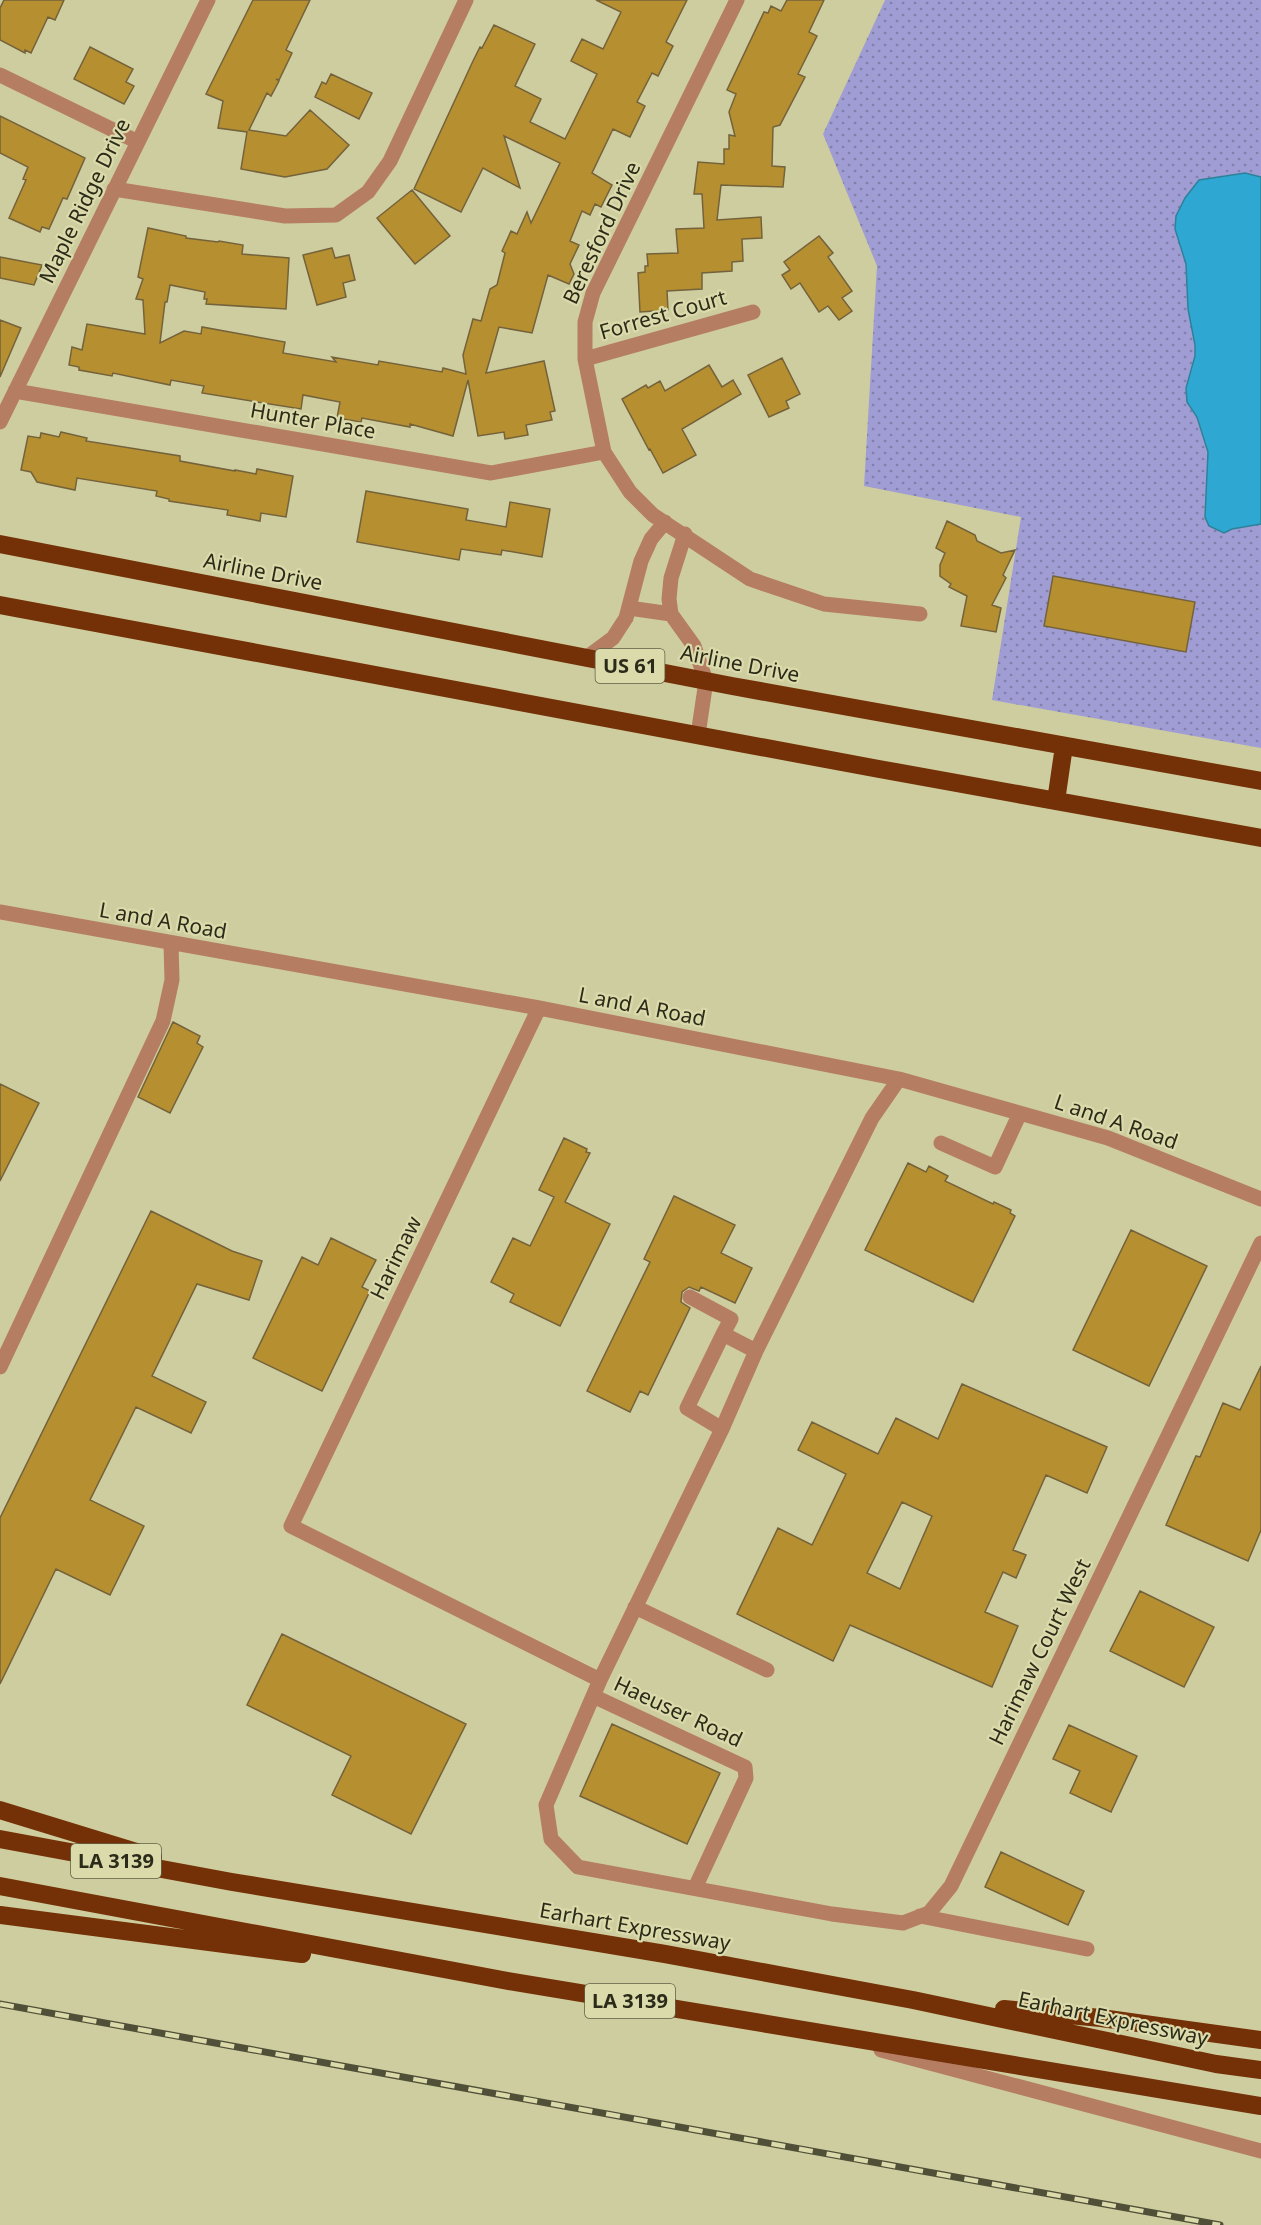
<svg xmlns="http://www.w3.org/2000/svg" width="1261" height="2225" font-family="'Noto Sans',sans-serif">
<defs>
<pattern id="grass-dots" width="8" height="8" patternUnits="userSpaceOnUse" patternTransform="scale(1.5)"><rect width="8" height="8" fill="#9f9dd4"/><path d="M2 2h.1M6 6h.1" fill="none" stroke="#8280ab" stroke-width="1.8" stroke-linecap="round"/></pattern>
</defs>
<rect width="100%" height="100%" fill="#cecd9f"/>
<path fill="url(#grass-dots)" d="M 885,0 L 1261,0 L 1261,748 L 992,700 L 1021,517 L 864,486 L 877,266 L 823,134 Z"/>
<path fill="#2ea8d2" stroke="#2d829a" stroke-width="1.5" d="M 1245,173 L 1261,177 L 1261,524 L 1232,529 L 1224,533 L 1209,526 L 1205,517 L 1208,452 L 1197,417 L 1187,402 L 1186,388 L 1195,356 L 1195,345 L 1188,309 L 1186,264 L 1175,229 L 1176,216 L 1185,198 L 1199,180 Z"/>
<path fill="#b69030" stroke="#74623b" stroke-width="1.5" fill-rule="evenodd" d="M 4,0 L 64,0 L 55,20 L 48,17 L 31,53 L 25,50 L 25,53 L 0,40 L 0,8 Z
M 253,0 L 310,0 L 286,50 L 292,53 L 279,80 L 276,79 L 279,81 L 271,96 L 267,93 L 249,130 L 286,136 L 310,110 L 349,145 L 327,169 L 285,177 L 241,169 L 247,132 L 218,128 L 223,101 L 206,94 Z
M 596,0 L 687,0 L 666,42 L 673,46 L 658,76 L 652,73 L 637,102 L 645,106 L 630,137 L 613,129 L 592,173 L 612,185 L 601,207 L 595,204 L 590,215 L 582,211 L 570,241 L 579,245 L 570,264 L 574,274 L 569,284 L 548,275 L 532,333 L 499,327 L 486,373 L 544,361 L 555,411 L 550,412 L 552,420 L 526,425 L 528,435 L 505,439 L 504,432 L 478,436 L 468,380 L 453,436 L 410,424 L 410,427 L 362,418 L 361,422 L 337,418 L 340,402 L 303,395 L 301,409 L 202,393 L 204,386 L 171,380 L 170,385 L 113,373 L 112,376 L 79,370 L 79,367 L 69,365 L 72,347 L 82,350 L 87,324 L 145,334 L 143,300 L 136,299 L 143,279 L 138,277 L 148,228 L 186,236 L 186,238 L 218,242 L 219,241 L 243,245 L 242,254 L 289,258 L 286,309 L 206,304 L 207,299 L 204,299 L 205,292 L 170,285 L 167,302 L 165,302 L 160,343 L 184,331 L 201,334 L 202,327 L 285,342 L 283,353 L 336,362 L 332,357 L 378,365 L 379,361 L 442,372 L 443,368 L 466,374 L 463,355 L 473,319 L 481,321 L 490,289 L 497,285 L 505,253 L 502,251 L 511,231 L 517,234 L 527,212 L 531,223 L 560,163 L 504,136 L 520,188 L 483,168 L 461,212 L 414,189 L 473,61 L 480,47 L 482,48 L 494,25 L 535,44 L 515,86 L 541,99 L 530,122 L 565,139 L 597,74 L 571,61 L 582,39 L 603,49 L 621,12 Z
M 787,0 L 824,0 L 809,32 L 817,36 L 798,74 L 805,77 L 780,125 L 773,127 L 772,166 L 785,167 L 783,187 L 721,185 L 717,220 L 761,217 L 762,238 L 742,239 L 743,261 L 732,262 L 732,271 L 702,273 L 702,289 L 667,291 L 668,310 L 640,312 L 638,273 L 645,272 L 645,266 L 648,266 L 647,254 L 678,253 L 676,229 L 704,228 L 702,194 L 694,194 L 698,162 L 724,164 L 724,149 L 729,149 L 729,135 L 735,136 L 729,112 L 736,94 L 727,90 L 764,12 L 768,13 L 771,6 L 781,11 Z
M 90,47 L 133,69 L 126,82 L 134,86 L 124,104 L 74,79 Z
M 331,74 L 372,93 L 359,119 L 315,97 L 322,82 L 326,84 Z
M 0,116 L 85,158 L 67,199 L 63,198 L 49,229 L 42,227 L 40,232 L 9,218 L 26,180 L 23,179 L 28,167 L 0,153 Z
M 412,190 L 450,236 L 415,264 L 377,218 Z
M 819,236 L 833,253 L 828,257 L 852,291 L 842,298 L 852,311 L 839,320 L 828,306 L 819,312 L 800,283 L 791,289 L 782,275 L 790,270 L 784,262 Z
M 332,248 L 335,258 L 349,255 L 355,280 L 343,283 L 346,297 L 317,305 L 303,255 Z
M 0,257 L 42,265 L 34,285 L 0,278 Z
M 0,320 L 21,328 L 0,377 Z
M 782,358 L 800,394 L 786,401 L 789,408 L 769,417 L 748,375 Z
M 709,365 L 722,387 L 733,380 L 741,394 L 682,429 L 696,455 L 663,473 L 650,449 L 649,450 L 622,399 L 646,385 L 648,388 L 660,381 L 665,391 Z
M 61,432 L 87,438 L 86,441 L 180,456 L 180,461 L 235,471 L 235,470 L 256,474 L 257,469 L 293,476 L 286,517 L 261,513 L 260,521 L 227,515 L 228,510 L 169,501 L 169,499 L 156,496 L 157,491 L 77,478 L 75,490 L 37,482 L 31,472 L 21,470 L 28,436 L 40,438 L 41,433 L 59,437 Z
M 366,491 L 468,509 L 466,520 L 506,527 L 510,502 L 550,509 L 542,557 L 502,550 L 501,555 L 461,549 L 459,560 L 357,542 Z
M 947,521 L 975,535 L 977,541 L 1001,553 L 1015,550 L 1003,575 L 1006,578 L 992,605 L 1001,608 L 996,632 L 961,626 L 967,596 L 949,587 L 951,584 L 940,576 L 940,565 L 945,553 L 936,548 Z
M 1053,576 L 1195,602 L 1186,652 L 1044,626 Z
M 173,1022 L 200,1036 L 197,1043 L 203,1047 L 170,1113 L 138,1097 Z
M 0,1084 L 39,1103 L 0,1181 Z
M 564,1138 L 587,1149 L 586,1152 L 590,1153 L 565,1202 L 610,1224 L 560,1326 L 510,1302 L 514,1294 L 491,1282 L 513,1238 L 530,1246 L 554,1197 L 539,1190 Z
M 908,1163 L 926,1172 L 929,1166 L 948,1176 L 945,1181 L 993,1204 L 994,1202 L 1011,1210 L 1010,1213 L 1015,1216 L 973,1302 L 865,1250 Z
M 674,1196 L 735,1225 L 721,1253 L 752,1268 L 735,1303 L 701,1287 L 699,1291 L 689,1287 L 682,1292 L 681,1302 L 690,1308 L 648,1395 L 640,1391 L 630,1412 L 587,1391 L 650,1262 L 644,1259 Z
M 151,1211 L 232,1251 L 262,1261 L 249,1300 L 197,1284 L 152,1376 L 206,1402 L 191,1433 L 136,1407 L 90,1500 L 144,1526 L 110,1595 L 56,1569 L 0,1684 L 0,1518 Z
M 1131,1230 L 1207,1266 L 1149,1386 L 1073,1350 Z
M 331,1238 L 376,1260 L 362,1287 L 370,1291 L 322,1391 L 253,1358 L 302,1257 L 318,1265 Z
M 1261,1366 L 1261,1530 L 1248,1561 L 1166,1525 L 1196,1456 L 1200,1457 L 1223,1403 L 1240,1410 Z
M 962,1384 L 1107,1447 L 1087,1493 L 1046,1475 L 1013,1550 L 1026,1555 L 1016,1578 L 1003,1572 L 985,1612 L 1018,1626 L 992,1687 L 850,1625 L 833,1661 L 737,1614 L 778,1528 L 812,1545 L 846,1474 L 798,1450 L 812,1422 L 878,1454 L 896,1418 L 938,1439 ZM 902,1502 L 932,1516 L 900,1589 L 867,1573 Z
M 1140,1591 L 1214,1627 L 1184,1687 L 1110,1651 Z
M 282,1634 L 466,1724 L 411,1834 L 332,1795 L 351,1756 L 247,1705 Z
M 612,1724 L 720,1773 L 687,1844 L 580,1796 Z
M 1069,1725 L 1137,1756 L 1111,1812 L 1070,1793 L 1080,1771 L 1053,1759 Z
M 1001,1852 L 1084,1891 L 1068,1925 L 985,1887 Z"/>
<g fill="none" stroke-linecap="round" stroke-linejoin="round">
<path stroke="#b57d62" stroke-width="15" d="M 737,0 L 593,293 L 585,322 L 585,359 L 604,452 L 630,492 L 653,515 L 750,579 L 824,604 L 920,614
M 0,75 L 138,142
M 114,189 L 285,216 L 336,215 L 368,192 L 390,161 L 466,0
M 585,359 L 753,312
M 15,391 L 491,473 L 604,452
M 0,422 L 208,0
M 685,534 L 671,578 L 669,599 L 671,614 L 694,646 L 706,681 L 698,735
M 629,608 L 671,614
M 586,658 L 613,638 L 626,618 L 641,561 L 651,539 L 665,522
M 0,912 L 539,1008 L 899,1079 L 1108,1138 L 1261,1199
M 539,1008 L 291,1526 L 600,1680
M 899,1079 L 872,1118 L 756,1351 L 722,1429 L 600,1680 L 546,1805 L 551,1839 L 578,1867 L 832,1914 L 903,1923 L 929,1913 L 951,1886 L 1261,1243
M 941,1143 L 995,1167 L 1020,1113
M 690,1297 L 731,1319 L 723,1334
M 0,1367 L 163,1021 L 172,980 L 171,944
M 722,1429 L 687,1408 L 723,1334 L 756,1351
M 635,1607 L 767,1670
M 593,1696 L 745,1767 L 746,1778 L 695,1888
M 920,1916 L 1087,1949
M 881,2050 L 1261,2151"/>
<path stroke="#743006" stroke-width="18" d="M 0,544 L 732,686 L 1261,781
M 0,605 L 879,769 L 1261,838
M 1056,801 L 1064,746
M 0,1810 L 153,1857
M 0,1839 L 232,1882 L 665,1954 L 913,2000 L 1216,2064 L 1261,2070
M 0,1886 L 508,1981 L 1261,2106
M 0,1915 L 302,1954
M 1004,2009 L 1101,2018 L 1261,2040"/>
<g stroke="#504f37" stroke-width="7">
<path id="rail" d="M 0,2004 L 1220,2225"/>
</g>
<use href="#rail" stroke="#dbdaab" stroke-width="4.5" stroke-dasharray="14" stroke-linecap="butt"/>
</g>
<g text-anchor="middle" stroke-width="4.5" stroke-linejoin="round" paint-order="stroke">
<g fill="#dbdaab" stroke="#606045" stroke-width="1.5">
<rect x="595.5" y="649" width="69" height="34" rx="4.5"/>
<rect x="71" y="1844" width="90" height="34" rx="4.5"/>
<rect x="585" y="1984" width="90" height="34" rx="4.5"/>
</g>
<g font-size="20" font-weight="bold" fill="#2c2b19">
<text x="630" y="673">US 61</text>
<text x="116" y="1868">LA 3139</text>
<text x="630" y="2008">LA 3139</text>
</g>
<g font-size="21" fill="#2c2b19" stroke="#dbdaab">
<text transform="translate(85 201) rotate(-64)" y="7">Maple Ridge Drive</text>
<text transform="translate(602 233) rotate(-65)" y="7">Beresford Drive</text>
<text transform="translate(663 315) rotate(-16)" y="7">Forrest Court</text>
<text transform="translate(313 421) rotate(10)" y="7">Hunter Place</text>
<text transform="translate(263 572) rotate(11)" y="7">Airline Drive</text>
<text transform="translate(740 664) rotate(11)" y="7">Airline Drive</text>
<text transform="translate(163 921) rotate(10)" y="7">L and A Road</text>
<text transform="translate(642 1007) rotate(11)" y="7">L and A Road</text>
<text transform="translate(1116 1122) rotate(19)" y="7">L and A Road</text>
<text transform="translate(396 1258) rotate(-64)" y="7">Harimaw</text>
<text transform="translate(1040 1652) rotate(-64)" y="7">Harimaw Court West</text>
<text transform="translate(678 1712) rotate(25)" y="7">Haeuser Road</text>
<text transform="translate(635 1927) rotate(10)" y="7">Earhart Expressway</text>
<text transform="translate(1113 2019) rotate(12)" y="7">Earhart Expressway</text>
</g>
</g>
</svg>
